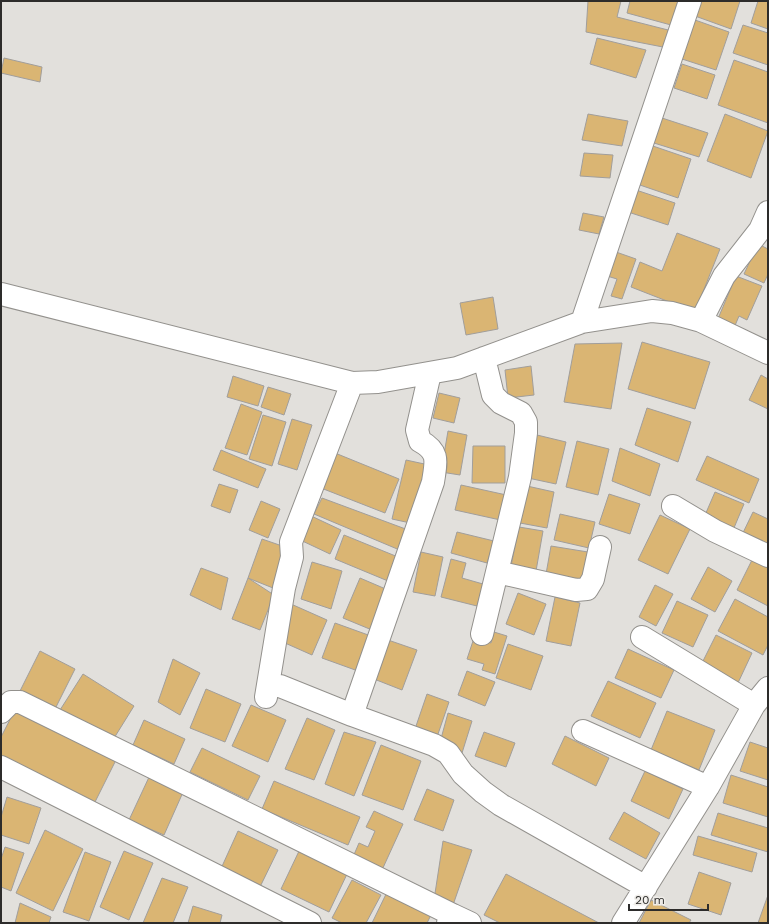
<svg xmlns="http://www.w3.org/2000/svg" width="769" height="924" font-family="'Work Sans',sans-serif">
<rect width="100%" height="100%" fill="#e2e0dc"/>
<path fill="#dab573" stroke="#a19e9b" d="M 588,1 L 621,1 L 617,17 L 672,31 L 668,48 L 586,32 Z
M 630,1 L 678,1 L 671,25 L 627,13 Z
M 700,1 L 740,1 L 731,29 L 695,16 Z
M 758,1 L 768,1 L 768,29 L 751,23 Z
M 695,20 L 729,32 L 716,70 L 682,59 Z
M 743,25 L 768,33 L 768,65 L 733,53 Z
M 597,38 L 646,50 L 636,78 L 590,64 Z
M 4,58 L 42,67 L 40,82 L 1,73 Z
M 734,60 L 768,72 L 768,123 L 718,105 Z
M 682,64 L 715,75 L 707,99 L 674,88 Z
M 588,114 L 628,121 L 622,146 L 582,140 Z
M 725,114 L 768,131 L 751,178 L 707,161 Z
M 662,118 L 708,133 L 699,157 L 654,143 Z
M 647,144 L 691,159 L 678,198 L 634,183 Z
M 584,153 L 613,155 L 610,178 L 580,176 Z
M 633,189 L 675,203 L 668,225 L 625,211 Z
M 583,213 L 604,217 L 599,234 L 579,230 Z
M 677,233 L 720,249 L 695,312 L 631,287 L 640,262 L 662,271 Z
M 758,244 L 768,249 L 768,274 L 764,283 L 744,274 Z
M 616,252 L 636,259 L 622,299 L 611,296 L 617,279 L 607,276 Z
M 736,276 L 762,286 L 747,320 L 739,316 L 734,328 L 717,321 Z
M 493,297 L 498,329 L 466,335 L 460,303 Z
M 642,342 L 710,362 L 695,409 L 628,389 Z
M 622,343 L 611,409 L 564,402 L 575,344 Z
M 531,366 L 534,395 L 508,398 L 505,370 Z
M 761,375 L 768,379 L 768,409 L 749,400 Z
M 233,376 L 264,386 L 258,406 L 227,397 Z
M 268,387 L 291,394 L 284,415 L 261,407 Z
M 439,393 L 460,398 L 454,423 L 433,418 Z
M 241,404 L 262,412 L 247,455 L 225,448 Z
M 647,408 L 691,422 L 678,462 L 635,445 Z
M 263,415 L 286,422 L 272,466 L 249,459 Z
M 292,419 L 312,425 L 297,470 L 278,464 Z
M 448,431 L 467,435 L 460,475 L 441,472 Z
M 537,435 L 566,442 L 556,484 L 528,478 Z
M 577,441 L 609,449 L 598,495 L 566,487 Z
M 473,446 L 505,446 L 505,483 L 472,483 Z
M 620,448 L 660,464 L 650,496 L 612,481 Z
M 221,450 L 266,469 L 258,488 L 213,470 Z
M 335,453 L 399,479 L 385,513 L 321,488 Z
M 707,456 L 759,479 L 749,503 L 696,480 Z
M 406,460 L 429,465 L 415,524 L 392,519 Z
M 219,484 L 238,490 L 230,513 L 211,506 Z
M 461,485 L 511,496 L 505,521 L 455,510 Z
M 527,486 L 554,492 L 547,528 L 520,523 Z
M 715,492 L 744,504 L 731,535 L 702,522 Z
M 609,494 L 640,504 L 630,534 L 599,524 Z
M 322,498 L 411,531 L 402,551 L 314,514 Z
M 261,501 L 280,509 L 268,538 L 249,530 Z
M 753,512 L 768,519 L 768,552 L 740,539 Z
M 307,514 L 341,530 L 330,554 L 296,538 Z
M 560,514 L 595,522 L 589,548 L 554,540 Z
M 660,515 L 690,529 L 668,574 L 638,560 Z
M 519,527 L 543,531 L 536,571 L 511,566 Z
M 457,532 L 494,541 L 487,563 L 451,553 Z
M 344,535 L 398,557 L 388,581 L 335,559 Z
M 262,539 L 288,548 L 273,588 L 248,578 Z
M 551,546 L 588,552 L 583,581 L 546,574 Z
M 421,552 L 443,557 L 435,596 L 413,592 Z
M 754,556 L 768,563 L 768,606 L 737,590 Z
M 451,559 L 466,563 L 462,578 L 483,584 L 477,606 L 441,597 Z
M 312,562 L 342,571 L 331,609 L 301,599 Z
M 708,567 L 732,581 L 715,612 L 691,599 Z
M 201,568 L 228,578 L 221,610 L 190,595 Z
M 248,578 L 274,595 L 260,630 L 232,619 Z
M 360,578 L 388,590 L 372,630 L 343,618 Z
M 655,585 L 673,594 L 656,626 L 639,617 Z
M 518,593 L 546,604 L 534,635 L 506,624 Z
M 555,597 L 580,603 L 571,646 L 546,641 Z
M 735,599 L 768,617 L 768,645 L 763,655 L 718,631 Z
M 677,601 L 708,615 L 693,647 L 662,633 Z
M 291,604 L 327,620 L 312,655 L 276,639 Z
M 335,623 L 371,636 L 358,671 L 322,658 Z
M 494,632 L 507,636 L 495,674 L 482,670 L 484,664 L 467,659 L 474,638 L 491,643 Z
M 716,635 L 752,653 L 737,685 L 700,667 Z
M 388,640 L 417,650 L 402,690 L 374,679 Z
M 508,644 L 543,656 L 531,690 L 496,678 Z
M 628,649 L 674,670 L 661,698 L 615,678 Z
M 40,651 L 75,669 L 52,715 L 17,697 Z
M 173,659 L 200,673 L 180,715 L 158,702 Z
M 467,671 L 495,682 L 485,706 L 458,695 Z
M 83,674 L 134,706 L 111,743 L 60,710 Z
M 608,681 L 656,703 L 640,738 L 591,716 Z
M 206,689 L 241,704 L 225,742 L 190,728 Z
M 427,694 L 449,702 L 437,737 L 415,729 Z
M 251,705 L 286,720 L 268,762 L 232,746 Z
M 17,706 L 118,756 L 93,806 L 1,761 L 1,737 Z
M 667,711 L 715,730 L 699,770 L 651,750 Z
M 448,713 L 472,721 L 462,753 L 439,746 Z
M 307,718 L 335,730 L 314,780 L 285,769 Z
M 144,720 L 185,739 L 174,764 L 133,745 Z
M 344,732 L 376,742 L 354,796 L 325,784 Z
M 484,732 L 515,743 L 506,767 L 475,756 Z
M 565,736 L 609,758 L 596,786 L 552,764 Z
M 750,742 L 768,748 L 768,780 L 740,771 Z
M 381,745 L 421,761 L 403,810 L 362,795 Z
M 202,748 L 260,776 L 248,800 L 190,772 Z
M 645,771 L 683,789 L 669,819 L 631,801 Z
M 150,775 L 184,790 L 164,835 L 129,820 Z
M 731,775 L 768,787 L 768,817 L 723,803 Z
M 274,781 L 360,817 L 348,845 L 262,809 Z
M 427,789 L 454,800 L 443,831 L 414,820 Z
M 7,797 L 41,808 L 29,844 L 1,835 L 1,817 Z
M 374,811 L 403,824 L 382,870 L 353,857 L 359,843 L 368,847 L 375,831 L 366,827 Z
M 624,812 L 660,833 L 646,859 L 609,839 Z
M 718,813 L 768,828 L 768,852 L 711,835 Z
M 45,830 L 83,849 L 53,911 L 16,893 Z
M 238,831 L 278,850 L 258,891 L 219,873 Z
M 698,836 L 757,853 L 752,872 L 693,855 Z
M 443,841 L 472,850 L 452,908 L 434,900 Z
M 5,847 L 24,853 L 11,891 L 1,887 L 1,859 Z
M 300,849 L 348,872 L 329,912 L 281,889 Z
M 124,851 L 153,863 L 129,920 L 100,907 Z
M 85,852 L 111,862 L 89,921 L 63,912 Z
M 699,872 L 731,883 L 721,915 L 688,904 Z
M 506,874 L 599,923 L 500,923 L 484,915 Z
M 162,878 L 188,887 L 173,923 L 143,923 Z
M 352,880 L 381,895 L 366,923 L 342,923 L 332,918 Z
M 389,888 L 433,911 L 427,923 L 372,923 Z
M 768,895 L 768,923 L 758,923 Z
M 651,900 L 691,920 L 689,923 L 639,923 Z
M 20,903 L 51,917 L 49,923 L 15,923 Z
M 193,906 L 222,915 L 220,923 L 188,923 Z"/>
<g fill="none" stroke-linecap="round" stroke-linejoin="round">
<g stroke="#93918d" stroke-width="24">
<path id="street" d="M 1,294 L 352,383 L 378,382 L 457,368 L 582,322 L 652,311 L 672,313 L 701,321 L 768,353
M 701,321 L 724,276 L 760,230 L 768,212
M 582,322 L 690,1
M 430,373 L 417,430 L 420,441 C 440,452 436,462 433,482 L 352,715 L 434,745 L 448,753 L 463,774 L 483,792 L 501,805 L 646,887
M 673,506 L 715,531 L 768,556
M 497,572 L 576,590 L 587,589 L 593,579 L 600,547
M 482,634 L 520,477 L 526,433 L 526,422 L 521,413 L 501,403 L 493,395 L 484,358
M 642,637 L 754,705
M 280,686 L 352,715
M 266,697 L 284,588 L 292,557 L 291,542 L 352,383
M 1,712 L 11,702 L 20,702 L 453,915 L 448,923
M 583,731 L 708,787
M 1,767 L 310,923
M 453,915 L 470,923
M 623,923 L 708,787 L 754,705 L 768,688"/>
</g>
<use href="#street" stroke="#fff" stroke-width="22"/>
</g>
<rect width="769" height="924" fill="none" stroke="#2d2c2b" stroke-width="4"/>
<path d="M629 904v6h79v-6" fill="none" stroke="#2d2c2b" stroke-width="2"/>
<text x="635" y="904" font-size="12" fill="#2d2c2b" stroke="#efede9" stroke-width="3" paint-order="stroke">20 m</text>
</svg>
